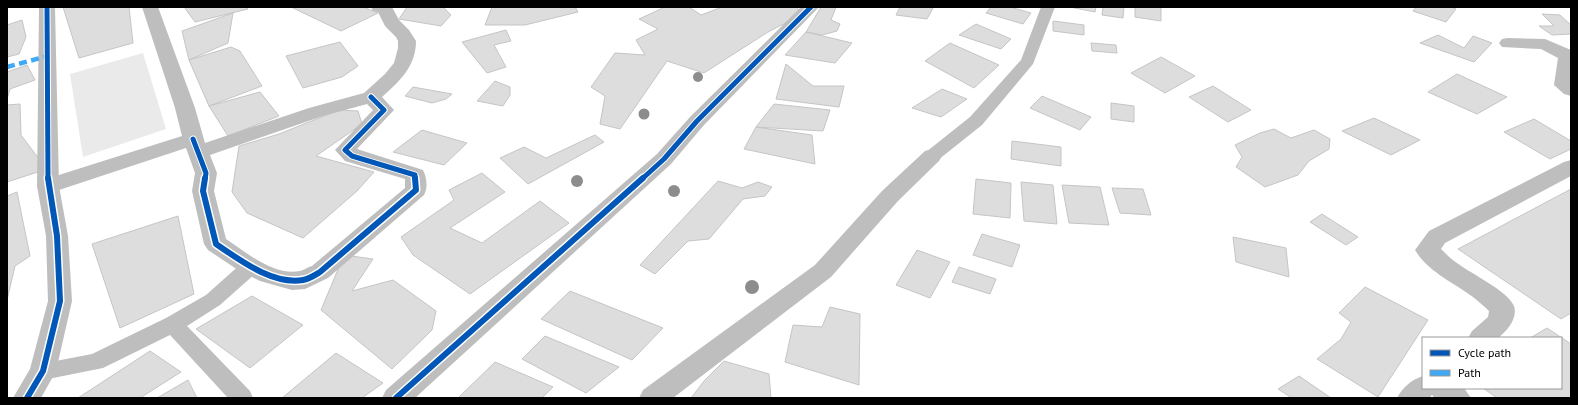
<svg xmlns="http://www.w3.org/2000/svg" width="1578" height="405" font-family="'PT Sans',sans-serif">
<rect width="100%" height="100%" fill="#fff"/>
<path fill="#eaeaea" d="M 143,53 L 166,129 L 83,157 L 70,74 Z"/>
<path fill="#ddd" stroke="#c5c5c5" d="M 63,7 L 129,7 L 133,43 L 79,58 Z
M 184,7 L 246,7 L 248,9 L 195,22 Z
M 291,7 L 363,7 L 378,13 L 341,31 Z
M 407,7 L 443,7 L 451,15 L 441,26 L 399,19 Z
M 492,7 L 575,7 L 578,12 L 525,25 L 485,25 Z
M 665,7 L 689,7 L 701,15 L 722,7 L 796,7 L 803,14 L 768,32 L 704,73 L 667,61 L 620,129 L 600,124 L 605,96 L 591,87 L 615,53 L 645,55 L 636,40 L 658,29 L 639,19 Z
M 821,7 L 836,7 L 831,20 L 840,24 L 837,31 L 822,35 L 806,32 Z
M 900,7 L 928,7 L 933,8 L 927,19 L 896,15 Z
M 991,7 L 1010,7 L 1031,13 L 1023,24 L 986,13 Z
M 1070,7 L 1096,7 L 1095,12 Z
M 1103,7 L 1124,7 L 1123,18 L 1102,15 Z
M 1135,7 L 1161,7 L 1161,21 L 1135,17 Z
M 1416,7 L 1451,7 L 1456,9 L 1446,22 L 1413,11 Z
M 233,13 L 228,43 L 189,60 L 182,31 Z
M 1542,14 L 1560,15 L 1571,25 L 1571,34 L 1552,35 L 1539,26 L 1554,26 Z
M 22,20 L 26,37 L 19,54 L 7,57 L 7,25 Z
M 1053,21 L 1084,25 L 1084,35 L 1053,31 Z
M 976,24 L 1011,39 L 1001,49 L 959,35 Z
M 506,30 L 511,41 L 494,45 L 506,67 L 487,73 L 462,42 Z
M 806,32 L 852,43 L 835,63 L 785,55 Z
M 1438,35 L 1464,48 L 1473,36 L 1492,43 L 1474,62 L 1420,43 Z
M 340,42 L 358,66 L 342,77 L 303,88 L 286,56 Z
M 950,43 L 999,65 L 974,88 L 925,61 Z
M 1091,43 L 1116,45 L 1117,53 L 1092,51 Z
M 231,47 L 240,51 L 262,86 L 209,106 L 189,60 Z
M 1161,57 L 1195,76 L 1165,93 L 1131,73 Z
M 786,64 L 813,86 L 844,86 L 839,107 L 776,99 Z
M 27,65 L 35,80 L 10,89 L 7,99 L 7,72 Z
M 1457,74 L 1507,97 L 1477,114 L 1428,92 Z
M 495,81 L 510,87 L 510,95 L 503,106 L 477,101 Z
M 1213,86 L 1251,110 L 1228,122 L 1189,97 Z
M 413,87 L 452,94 L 446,99 L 432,103 L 405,96 Z
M 942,89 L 967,99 L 941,117 L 912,108 Z
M 260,92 L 279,116 L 228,136 L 209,106 Z
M 1042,96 L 1091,117 L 1080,130 L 1030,108 Z
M 1111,103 L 1134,106 L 1134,122 L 1111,119 Z
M 20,104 L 21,135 L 39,159 L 41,171 L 7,182 L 7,105 Z
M 774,104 L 830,110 L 823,131 L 756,127 Z
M 339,110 L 358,111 L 362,124 L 316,156 L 374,172 L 357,191 L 303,238 L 247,213 L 232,192 L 239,146 L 279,134 Z
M 1374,118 L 1420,140 L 1391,155 L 1342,131 Z
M 1534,119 L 1571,141 L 1571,149 L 1550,159 L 1504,132 Z
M 756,127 L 812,135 L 815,164 L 744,149 Z
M 1274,129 L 1291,138 L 1314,130 L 1330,139 L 1329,149 L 1309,161 L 1298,175 L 1265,187 L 1236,167 L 1242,157 L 1235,145 L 1260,133 Z
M 422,130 L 467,143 L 444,165 L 393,152 Z
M 595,135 L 604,142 L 528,184 L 500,158 L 524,147 L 546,158 Z
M 1012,141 L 1061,147 L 1061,166 L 1011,159 Z
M 482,173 L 505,192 L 450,228 L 482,243 L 540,201 L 569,223 L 470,294 L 413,255 L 401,237 L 454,200 L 449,190 Z
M 976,179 L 1011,183 L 1010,218 L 973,214 Z
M 718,181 L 742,188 L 758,182 L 772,187 L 765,196 L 743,199 L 709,239 L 688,241 L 655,274 L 640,265 Z
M 1021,182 L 1053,185 L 1057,224 L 1024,221 Z
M 1062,185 L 1100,187 L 1109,225 L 1069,223 Z
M 1112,188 L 1143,189 L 1151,215 L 1120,213 Z
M 1571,189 L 1571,313 L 1561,319 L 1458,249 Z
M 17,192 L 30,256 L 15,266 L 7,300 L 7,196 Z
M 1322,214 L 1358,237 L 1346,245 L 1310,222 Z
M 178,216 L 194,294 L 120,328 L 92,244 Z
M 982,234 L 1020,245 L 1012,267 L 973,255 Z
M 1233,237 L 1286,248 L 1289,277 L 1236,262 Z
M 917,250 L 950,262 L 930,298 L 896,285 Z
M 344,255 L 373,259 L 352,291 L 393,280 L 436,311 L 432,330 L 392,369 L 321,310 Z
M 959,267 L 996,279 L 990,294 L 952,282 Z
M 1365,287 L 1428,320 L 1378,397 L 1317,359 L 1341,339 L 1351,322 L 1339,313 Z
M 570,291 L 663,328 L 632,360 L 541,319 Z
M 252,296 L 303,325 L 250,368 L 196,329 Z
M 830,307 L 860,314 L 859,385 L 785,362 L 793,325 L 822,327 Z
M 1547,328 L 1571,344 L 1571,398 L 1497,398 L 1483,388 L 1561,388 L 1561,338 L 1530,338 Z
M 545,336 L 619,367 L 586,393 L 522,359 Z
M 150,351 L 181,372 L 140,398 L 78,398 Z
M 336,353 L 383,383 L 362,398 L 282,398 Z
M 724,361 L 769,374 L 771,398 L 691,398 L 704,381 Z
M 495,362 L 553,387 L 542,398 L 458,398 Z
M 1299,376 L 1331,398 L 1292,398 L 1278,389 Z
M 188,380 L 197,398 L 157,398 Z"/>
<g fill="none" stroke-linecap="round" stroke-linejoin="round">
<path fill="#bebebe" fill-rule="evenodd" d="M 1041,7 L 1055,7 L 1033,64 L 982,125 L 938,160 L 932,162 L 926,160 L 923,156 L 926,152 L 970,117 L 1021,60 Z
M 250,260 L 257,262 L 260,267 L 257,272 L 220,305 L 187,326 L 250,391 L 253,398 L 228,398 L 170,335 L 103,368 L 43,380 L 35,377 L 32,371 L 35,365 L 92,354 L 166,318 L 206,295 L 243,262 Z"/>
<path fill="#bebebe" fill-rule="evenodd" d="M 142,7 L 158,7 L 195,108 L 205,143 L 309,108 L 364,93 L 385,74 L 394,63 L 398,48 L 398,41 L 396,37 L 385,26 L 378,12 L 373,11 L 371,7 L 392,7 L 399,20 L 409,30 L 416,41 C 416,66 400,81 382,97 L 394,110 L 357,149 L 423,170 C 427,178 428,188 424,195 L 328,278 L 305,289 L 292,290 L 260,281 L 238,270 L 208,250 L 204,244 L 192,191 L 195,173 L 186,148 L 56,191 L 48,193 L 40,191 L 37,186 L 40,181 L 182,136 L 175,108 ZM 367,104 L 373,110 L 335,150 L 345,161 L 405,179 L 405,188 L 312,266 C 308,267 304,270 300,271 C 274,276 247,253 226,239 L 214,191 L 217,173 L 210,155 L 323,116 Z
M 801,7 L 819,7 L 704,125 L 671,164 L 415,398 L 382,398 L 386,390 L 657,154 L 690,117 Z
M 1508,38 L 1545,39 L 1571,50 L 1571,96 L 1564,94 L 1554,85 L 1558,58 L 1541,49 L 1502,47 L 1499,43 L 1502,39 Z
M 932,149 L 939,151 L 942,156 L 939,161 L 898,201 L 831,277 L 673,398 L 639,398 L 643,390 L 815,265 L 882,191 L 925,151 Z
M 1571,160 L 1571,176 L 1445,243 L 1441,249 C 1446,254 1451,259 1457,263 C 1471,274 1507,290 1514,306 C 1518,319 1507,331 1498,338 L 1468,338 L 1472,331 L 1488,317 L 1489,311 C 1484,306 1478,301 1473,297 C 1453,282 1428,272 1415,250 L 1429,231 L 1564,162 Z
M 1423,376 L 1423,388 L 1464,388 L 1471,398 L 1435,398 L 1432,395 L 1429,398 L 1397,398 C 1403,387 1411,380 1423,376 Z"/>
<path fill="#bebebe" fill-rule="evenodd" d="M 39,7 L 55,7 L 59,186 L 68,236 L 72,301 L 56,371 L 41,398 L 13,398 L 30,369 L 48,301 L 46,236 L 37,186 Z"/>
<path stroke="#3fa9f5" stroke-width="4.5" stroke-dasharray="8 4.5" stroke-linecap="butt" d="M 7,67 L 48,56"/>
<g stroke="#fff" stroke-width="7">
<path id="cycleway-far1" d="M 47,7 L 48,179
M 371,97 L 384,110 L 345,150 L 352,156 L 415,175 L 415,179
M 193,139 L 206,173 L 205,179
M 642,179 L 664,159 L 697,121 L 811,7"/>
</g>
<g stroke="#fff" stroke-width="9">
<path id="cycleway" d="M 205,178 L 203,191 L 216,244 C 240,260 272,285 303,280 C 309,279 315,275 320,272 L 416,190 L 415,178
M 27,398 L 43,371 L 60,301 L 57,236 L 48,178
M 396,398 L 643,178"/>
</g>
<use href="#cycleway-far1" stroke="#0057b8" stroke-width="5"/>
<use href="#cycleway" stroke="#0057b8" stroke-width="6"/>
</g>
<g fill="#8d8d8d">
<circle cx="698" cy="77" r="5"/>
<circle cx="644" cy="114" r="5.5"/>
<circle cx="577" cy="181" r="6"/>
<circle cx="674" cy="191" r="6"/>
<circle cx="752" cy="287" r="7"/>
</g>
<rect width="1578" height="405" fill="none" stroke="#000000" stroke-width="16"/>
<rect x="1422" y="337" width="140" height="52" fill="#ffffff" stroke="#999999"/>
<rect x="1430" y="350" width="20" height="6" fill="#0057b8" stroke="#999999"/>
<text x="1458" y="357" font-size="12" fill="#000000">Cycle path</text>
<rect x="1430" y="370" width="20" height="6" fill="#3fa9f5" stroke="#999999"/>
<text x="1458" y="377" font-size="12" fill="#000000">Path</text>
</svg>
